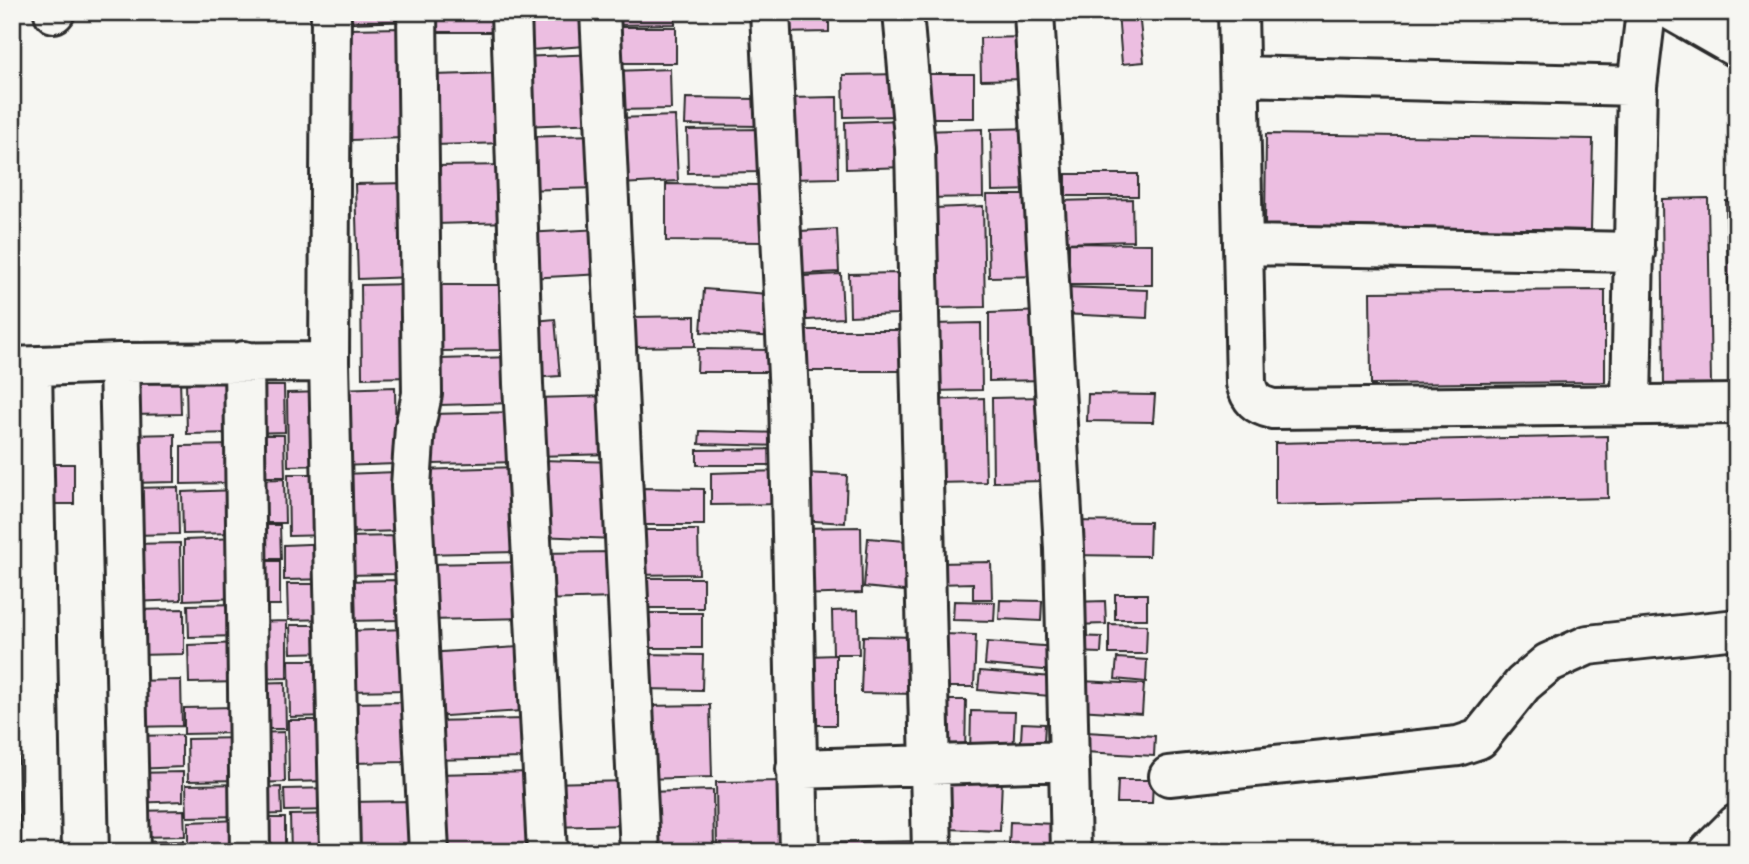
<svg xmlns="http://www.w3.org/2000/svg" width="1749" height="864" font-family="'Balsamiq Sans',sans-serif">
<rect width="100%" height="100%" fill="#f6f6f2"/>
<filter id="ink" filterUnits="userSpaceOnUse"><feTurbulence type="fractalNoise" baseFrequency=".0143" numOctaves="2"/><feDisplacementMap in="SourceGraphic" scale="14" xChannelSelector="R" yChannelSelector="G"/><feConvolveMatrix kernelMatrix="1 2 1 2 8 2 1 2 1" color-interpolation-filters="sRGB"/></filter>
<g filter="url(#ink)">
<path fill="#ecbee1" stroke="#2b2b2b" stroke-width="2" d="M 348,12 L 412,12 L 412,21 L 348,23 Z
M 425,12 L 506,12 L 506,32 L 425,32 Z
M 515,12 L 596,12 L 598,45 L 518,51 Z
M 615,12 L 675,12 L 675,24 L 615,25 Z
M 778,12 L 829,12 L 829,32 L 779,33 Z
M 1118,12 L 1139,12 L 1144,62 L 1122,64 Z
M 613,27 L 676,27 L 676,63 L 612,63 Z
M 401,28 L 403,138 L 351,140 L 349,29 Z
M 1027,37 L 1028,79 L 981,80 L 980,38 Z
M 600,54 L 602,123 L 520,126 L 517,57 Z
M 670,69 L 671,109 L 616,110 L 615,71 Z
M 505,73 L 506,143 L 434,145 L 433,75 Z
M 902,74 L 903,116 L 844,117 L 843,75 Z
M 928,74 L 974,74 L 974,118 L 928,118 Z
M 837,97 L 838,178 L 789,179 L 788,98 Z
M 686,98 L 760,99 L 759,126 L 685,125 Z
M 675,116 L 678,181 L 620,184 L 617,118 Z
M 904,120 L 905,167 L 846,169 L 845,122 Z
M 1034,128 L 1035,190 L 992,191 L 991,129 Z
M 764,129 L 765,172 L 688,173 L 687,130 Z
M 982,129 L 983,197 L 925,198 L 924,131 Z
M 1266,134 L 1593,139 L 1591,230 L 1265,225 Z
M 598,135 L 599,188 L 519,190 L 518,137 Z
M 511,165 L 512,222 L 435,224 L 434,166 Z
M 1066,174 L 1138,174 L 1138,196 L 1066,196 Z
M 411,183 L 413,277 L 358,279 L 355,184 Z
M 666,184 L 764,185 L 763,242 L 666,241 Z
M 987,195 L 1039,195 L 1040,276 L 989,277 Z
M 1708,198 L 1711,384 L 1664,385 L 1662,199 Z
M 1132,199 L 1133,241 L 1060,243 L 1059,201 Z
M 1726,201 L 1737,201 L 1737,391 L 1731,391 Z
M 983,206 L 985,307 L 936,308 L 934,208 Z
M 601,229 L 603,274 L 528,278 L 525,233 Z
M 837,229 L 839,272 L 802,274 L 800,231 Z
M 1069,243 L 1152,244 L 1152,285 L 1069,285 Z
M 897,273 L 897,314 L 850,316 L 849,274 Z
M 841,274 L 843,318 L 790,321 L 787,277 Z
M 413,284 L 414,377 L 362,378 L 361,285 Z
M 440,285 L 513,285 L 513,350 L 440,351 Z
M 1064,287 L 1148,290 L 1147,318 L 1062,314 Z
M 704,289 L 780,295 L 776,337 L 701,332 Z
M 1605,290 L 1605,382 L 1371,384 L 1370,292 Z
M 1046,311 L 1047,380 L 989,381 L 989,313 Z
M 695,316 L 695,346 L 633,347 L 632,317 Z
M 555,319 L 560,376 L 529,378 L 524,322 Z
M 981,323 L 982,390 L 932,391 L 931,324 Z
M 805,330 L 917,330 L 917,371 L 805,371 Z
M 698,349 L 775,350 L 775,372 L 697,372 Z
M 514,357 L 515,403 L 440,405 L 439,359 Z
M 180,379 L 181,414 L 132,415 L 131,380 Z
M 235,379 L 237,433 L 187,434 L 186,380 Z
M 250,386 L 284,386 L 285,432 L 250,433 Z
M 395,387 L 396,464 L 339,466 L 338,389 Z
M 326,392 L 328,465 L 288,466 L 287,393 Z
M 1088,394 L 1155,395 L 1153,422 L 1087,421 Z
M 613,396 L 613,454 L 535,456 L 534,398 Z
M 1045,397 L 1046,481 L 993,482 L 992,398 Z
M 984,398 L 986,482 L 933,483 L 932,400 Z
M 519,412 L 520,462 L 433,464 L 432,414 Z
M 700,431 L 784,433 L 783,446 L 699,444 Z
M 175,434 L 175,482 L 129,483 L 128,435 Z
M 248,435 L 284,435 L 285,477 L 249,477 Z
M 1607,436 L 1608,498 L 1275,505 L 1275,443 Z
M 236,445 L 238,483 L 181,484 L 181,446 Z
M 784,449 L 784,465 L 697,465 L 697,450 Z
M 539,460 L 619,462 L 616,539 L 536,536 Z
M 43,464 L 74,464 L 74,504 L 43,504 Z
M 519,467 L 521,552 L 419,554 L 418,470 Z
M 782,471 L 783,504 L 711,505 L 711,473 Z
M 397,472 L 398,531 L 342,533 L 341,474 Z
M 802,473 L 847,475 L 845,523 L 800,520 Z
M 288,474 L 329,474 L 330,535 L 289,536 Z
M 284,479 L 285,523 L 251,523 L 250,480 Z
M 178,487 L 179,534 L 131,535 L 130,488 Z
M 639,488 L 704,489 L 704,525 L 638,525 Z
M 238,490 L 239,533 L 183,534 L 182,492 Z
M 1067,521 L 1150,522 L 1149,556 L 1066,555 Z
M 251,525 L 280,525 L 281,559 L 252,559 Z
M 861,527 L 862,593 L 795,595 L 794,528 Z
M 633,530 L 698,530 L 699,574 L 633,575 Z
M 400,536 L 401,574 L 344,575 L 343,537 Z
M 239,538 L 240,598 L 184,600 L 184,540 Z
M 868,538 L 918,542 L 914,592 L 864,587 Z
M 180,543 L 181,600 L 132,602 L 131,544 Z
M 333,543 L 334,579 L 284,580 L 284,545 Z
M 616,552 L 617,598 L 537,600 L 536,553 Z
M 250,561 L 280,561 L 280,605 L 250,605 Z
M 525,562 L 526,618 L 427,620 L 426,564 Z
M 991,562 L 992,599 L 973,599 L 973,583 L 938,584 L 938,563 Z
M 640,578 L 703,578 L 703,608 L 640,608 Z
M 400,580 L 401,620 L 344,621 L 343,581 Z
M 287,584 L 331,584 L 332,619 L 288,620 Z
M 1115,594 L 1147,594 L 1147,619 L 1115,619 Z
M 1000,600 L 1042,601 L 1041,621 L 999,619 Z
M 954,601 L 995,602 L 994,621 L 953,620 Z
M 1105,601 L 1106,624 L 1072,625 L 1071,602 Z
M 241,604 L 242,636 L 189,637 L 188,605 Z
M 184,609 L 184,654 L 135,655 L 135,610 Z
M 858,610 L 859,654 L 833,654 L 832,611 Z
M 638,613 L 702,613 L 702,648 L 638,648 Z
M 287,621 L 287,678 L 250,679 L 249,622 Z
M 1109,624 L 1147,625 L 1146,654 L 1109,654 Z
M 290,625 L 331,625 L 331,652 L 291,653 Z
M 407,629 L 407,690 L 347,691 L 346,631 Z
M 942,634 L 976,635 L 974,687 L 940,687 Z
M 863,636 L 921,637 L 919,694 L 861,693 Z
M 1073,636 L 1102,637 L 1101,653 L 1072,652 Z
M 987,642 L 1057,647 L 1055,671 L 985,665 Z
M 241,643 L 242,682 L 189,683 L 188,645 Z
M 533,646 L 537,710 L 431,717 L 427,653 Z
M 642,654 L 703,655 L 702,690 L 641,689 Z
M 836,655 L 836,725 L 809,725 L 808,656 Z
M 1117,658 L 1147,660 L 1146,682 L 1115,679 Z
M 289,660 L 333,660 L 333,716 L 290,717 Z
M 980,671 L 1052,677 L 1050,696 L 978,690 Z
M 181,680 L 182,726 L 132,727 L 131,681 Z
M 1080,681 L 1144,684 L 1142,714 L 1078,710 Z
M 285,682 L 286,729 L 252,729 L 251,683 Z
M 944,700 L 966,700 L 965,758 L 943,758 Z
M 403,702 L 404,762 L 350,763 L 350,703 Z
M 710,705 L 712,777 L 644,779 L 643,706 Z
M 236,707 L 237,733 L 184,734 L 184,708 Z
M 971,711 L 1015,712 L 1013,756 L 970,755 Z
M 525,719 L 526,758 L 429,760 L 428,721 Z
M 288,720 L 332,720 L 333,781 L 289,782 Z
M 1022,723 L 1045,724 L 1043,759 L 1020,758 Z
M 284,732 L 285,782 L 253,783 L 253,733 Z
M 1086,732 L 1155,736 L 1154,756 L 1085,752 Z
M 182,735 L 182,767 L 133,769 L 133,736 Z
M 242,738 L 242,780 L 188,781 L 187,739 Z
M 183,772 L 183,801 L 133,803 L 133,773 Z
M 532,772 L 533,852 L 437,852 L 435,774 Z
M 948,777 L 1002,779 L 1000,831 L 947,829 Z
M 1118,780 L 1153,780 L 1152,803 L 1117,803 Z
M 627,781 L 628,825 L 550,827 L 549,783 Z
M 784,781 L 785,849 L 717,850 L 716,782 Z
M 245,784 L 246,816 L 187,817 L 186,785 Z
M 281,787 L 282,814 L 253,815 L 253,788 Z
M 336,788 L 336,810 L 285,811 L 284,789 Z
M 713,790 L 714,852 L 648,852 L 647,792 Z
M 411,801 L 412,852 L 350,852 L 349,802 Z
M 184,810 L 185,836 L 134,837 L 133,811 Z
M 336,814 L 337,852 L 291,852 L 290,815 Z
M 251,818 L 285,818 L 285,852 L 252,852 Z
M 241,820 L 242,852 L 188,852 L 188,822 Z
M 1010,822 L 1055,824 L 1055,848 L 1009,847 Z
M 183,841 L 184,852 L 135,852 L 134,842 Z
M 922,841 L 922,852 L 808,852 L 808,843 Z
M 630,843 L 630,852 L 552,852 L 552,845 Z"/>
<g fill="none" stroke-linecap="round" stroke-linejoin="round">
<g stroke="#2b2b2b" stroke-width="44">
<path id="minor" d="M 331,12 L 329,362 L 340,852
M 417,12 L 422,394 L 415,427 L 411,486 L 429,852
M 511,12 L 523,384 L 547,852
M 600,12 L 640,852
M 770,12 L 789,396 L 799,852
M 903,12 L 915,148 L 932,852
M 1034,12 L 1064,549 L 1071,852
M 1238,12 L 1246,383 C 1250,399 1256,405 1273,409 L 1737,404
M 1674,12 L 1737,48
M 54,13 L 55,12
M 1240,76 L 1637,86
M 1244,245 L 1635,252
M 244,361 L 250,852
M 119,363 L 130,852
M 12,367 L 119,363 L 329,362
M 32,367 L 41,852
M 1631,404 L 1637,86 L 1646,12
M 796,769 L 1069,761
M 1169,776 L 1458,746 L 1479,739 L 1523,684 L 1548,663 L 1588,645 L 1737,629
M 1709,852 L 1737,824"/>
</g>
<use href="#minor" stroke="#f6f6f2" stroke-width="38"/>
</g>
</g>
<rect width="1749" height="864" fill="none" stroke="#f6f6f2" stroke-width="42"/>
<rect x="21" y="21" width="1707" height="822" fill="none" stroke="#2b2b2b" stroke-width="2.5" filter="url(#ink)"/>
</svg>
